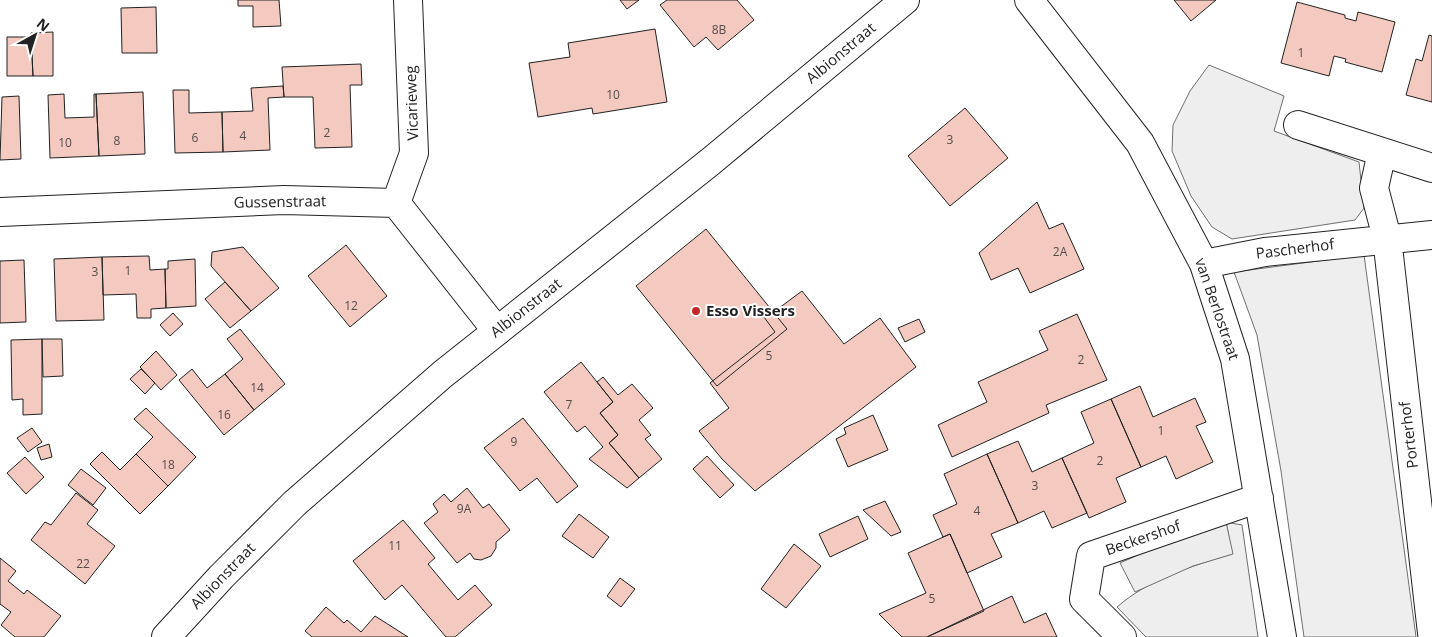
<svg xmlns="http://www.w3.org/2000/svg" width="1432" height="637" font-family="'Open Sans',sans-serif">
<rect width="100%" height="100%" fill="#fff"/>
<path fill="#eee" stroke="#6f6f6f" d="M 1209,65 L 1284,96 L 1274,131 L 1359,162 L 1364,208 L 1355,220 L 1232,239 L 1212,227 L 1191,196 L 1172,151 L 1173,125 L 1190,91 Z
M 1364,255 L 1416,637 L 1304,637 L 1281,471 L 1257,335 L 1234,272 Z
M 1226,522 L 1242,525 L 1258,637 L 1146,637 L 1117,607 C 1149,579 1192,566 1232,554 Z"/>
<path fill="#ededed" stroke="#6f6f6f" d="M 1226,522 L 1233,554 L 1193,566 L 1135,592 L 1120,563 L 1185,534 Z"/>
<path fill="#f3c9c0" stroke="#222" d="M 238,0 L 279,0 L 281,26 L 253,27 L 253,6 L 238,6 Z
M 620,0 L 639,0 L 627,9 Z
M 667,0 L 737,0 L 754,20 L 718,50 L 706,37 L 694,47 L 660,5 Z
M 1174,0 L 1216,0 L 1191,21 Z
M 1297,2 L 1345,15 L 1345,18 L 1356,21 L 1358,12 L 1395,22 L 1382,72 L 1345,62 L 1346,59 L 1334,56 L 1329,76 L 1281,63 Z
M 156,7 L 157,53 L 122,53 L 121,8 Z
M 655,29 L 667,102 L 593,114 L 592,108 L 538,117 L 529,63 L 570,57 L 568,43 Z
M 53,32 L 53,76 L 33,76 L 31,33 Z
M 1429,35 L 1432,36 L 1432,102 L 1406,95 L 1416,59 L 1422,61 Z
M 7,37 L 31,37 L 33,76 L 7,76 Z
M 361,64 L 362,85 L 350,85 L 352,147 L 315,148 L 313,97 L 284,97 L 282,67 Z
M 283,86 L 284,97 L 268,98 L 270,150 L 223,152 L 222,112 L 253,111 L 251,88 Z
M 173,90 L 189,90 L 189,113 L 222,112 L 223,152 L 175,153 Z
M 143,92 L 145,154 L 99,156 L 96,94 Z
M 64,94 L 65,118 L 94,117 L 94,94 L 96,94 L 99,156 L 50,158 L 48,95 Z
M 19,96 L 21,159 L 0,160 L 2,97 Z
M 965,108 L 1008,158 L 950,206 L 908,156 Z
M 1037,202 L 1049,229 L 1063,223 L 1084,269 L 1030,293 L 1018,268 L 991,280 L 979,253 Z
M 706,229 L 787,329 L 717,386 L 636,286 Z
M 346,245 L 387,296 L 350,327 L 308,276 Z
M 243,247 L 279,288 L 251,311 L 211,266 L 212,252 Z
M 149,256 L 150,270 L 165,269 L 166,308 L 151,309 L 151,318 L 137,318 L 136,294 L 103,295 L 102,257 Z
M 102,257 L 104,320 L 56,321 L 54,259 Z
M 195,259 L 196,306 L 166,308 L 165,269 L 168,269 L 168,261 Z
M 24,260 L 26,322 L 0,323 L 0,261 Z
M 225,282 L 251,311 L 230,328 L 205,299 Z
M 802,291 L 844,344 L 880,318 L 916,367 L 755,491 L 722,459 L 699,431 L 729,408 L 710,383 L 775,332 L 761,313 L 770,306 L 775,311 Z
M 173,313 L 183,324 L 170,336 L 160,325 Z
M 1077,314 L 1107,380 L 1046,405 L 1049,413 L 952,457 L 938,425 L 987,402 L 978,382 L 1048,350 L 1039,331 Z
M 919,319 L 925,332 L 905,342 L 898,328 Z
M 240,329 L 285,384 L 254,410 L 225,374 L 243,359 L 227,339 Z
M 42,339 L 42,414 L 23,415 L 23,399 L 12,400 L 11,340 Z
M 42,339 L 62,339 L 63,376 L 43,377 Z
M 156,351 L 177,375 L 161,390 L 140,367 Z
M 581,362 L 613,402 L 600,413 L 618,435 L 609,443 L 639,478 L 627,488 L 589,459 L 603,447 L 585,426 L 577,432 L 544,392 Z
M 141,369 L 155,383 L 145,394 L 130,379 Z
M 192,369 L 207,388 L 225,374 L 254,410 L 224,435 L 179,380 Z
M 603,377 L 618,395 L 632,384 L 653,408 L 639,420 L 651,435 L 645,439 L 662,459 L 639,478 L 609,443 L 618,435 L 600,413 L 613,402 L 597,382 Z
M 1140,386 L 1153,417 L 1195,398 L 1206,422 L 1196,426 L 1213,462 L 1176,479 L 1166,456 L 1141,467 L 1111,399 Z
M 1111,399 L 1141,467 L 1116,478 L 1126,502 L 1089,518 L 1062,458 L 1094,443 L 1081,412 Z
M 146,408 L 196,457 L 168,486 L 136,454 L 153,437 L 134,419 Z
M 873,415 L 888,450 L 848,467 L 836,439 L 846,434 L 844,428 Z
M 523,418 L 578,486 L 557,503 L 537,478 L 520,491 L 484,448 Z
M 32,428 L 42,442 L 28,452 L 17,438 Z
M 1018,441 L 1032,472 L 1062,458 L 1087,513 L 1052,528 L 1044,511 L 1018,523 L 987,454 Z
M 49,444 L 52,457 L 41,460 L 37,448 Z
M 102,452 L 120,470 L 136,454 L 168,486 L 140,514 L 90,464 Z
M 987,454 L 1018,523 L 991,534 L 1002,557 L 967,573 L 950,534 L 943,537 L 933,515 L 957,504 L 944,474 Z
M 707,456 L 734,485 L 720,498 L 693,469 Z
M 25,457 L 44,477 L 26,494 L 7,473 Z
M 81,469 L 106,488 L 93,505 L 68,485 Z
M 467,488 L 483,508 L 489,504 L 510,530 L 496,542 L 496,548 L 491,556 L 481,560 L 474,559 L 470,553 L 457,563 L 424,523 L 438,512 L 433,504 L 444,494 L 451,502 Z
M 76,493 L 98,510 L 87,524 L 115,546 L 85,584 L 31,540 L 45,522 L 51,525 Z
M 885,501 L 901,532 L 891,536 L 863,510 Z
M 579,514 L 609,537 L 593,558 L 562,536 Z
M 858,516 L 868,539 L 830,557 L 819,534 Z
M 403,520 L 435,558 L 428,564 L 458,600 L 475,585 L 492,605 L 455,637 L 446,637 L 402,585 L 385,600 L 353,561 Z
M 950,534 L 984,611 L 927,637 L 902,637 L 879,614 L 926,593 L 908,553 Z
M 794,544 L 821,566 L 786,608 L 761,589 Z
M 0,558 L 16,571 L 8,581 L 24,594 L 27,590 L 61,616 L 44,637 L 15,637 L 1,625 L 11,612 L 0,604 Z
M 620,578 L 635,589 L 621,607 L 607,596 Z
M 1012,596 L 1024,623 L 1046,613 L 1057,637 L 927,637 Z
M 326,607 L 344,623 L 347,620 L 361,632 L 375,616 L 408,637 L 312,637 L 305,631 Z"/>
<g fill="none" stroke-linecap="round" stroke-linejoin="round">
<g stroke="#222" stroke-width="30">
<path id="minor" d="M 1029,0 L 1140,143 L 1204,264 L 1235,359 L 1282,637
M 1298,125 L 1432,168
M 1382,152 L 1374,188 L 1387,238 L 1432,633
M 396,203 L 414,153 L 408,0
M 0,212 L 284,200 L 396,203 L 497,331
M 1204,264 L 1265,252 L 1432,235
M 1122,637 L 1084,599 L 1091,556 L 1259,498"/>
</g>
<g stroke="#222" stroke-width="30">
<path id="tertiary" d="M 166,637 L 221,577 L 295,503 L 443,374 L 710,162 L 905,0"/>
</g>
<use href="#minor" stroke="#fff" stroke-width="28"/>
<use href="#tertiary" stroke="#fff" stroke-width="28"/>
</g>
<circle fill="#c62828" stroke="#fff" stroke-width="2" cx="696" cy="311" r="5"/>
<g text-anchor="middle" stroke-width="4" stroke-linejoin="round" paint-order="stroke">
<g font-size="12" fill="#564c4a">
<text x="719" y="34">8B</text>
<text x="1301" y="57">1</text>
<text x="613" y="99">10</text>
<text x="327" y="137">2</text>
<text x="243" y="140">4</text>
<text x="195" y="142">6</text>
<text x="950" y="144">3</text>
<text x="117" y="145">8</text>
<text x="65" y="147">10</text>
<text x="1060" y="256">2A</text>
<text x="128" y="275">1</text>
<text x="95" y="276">3</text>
<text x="351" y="310">12</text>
<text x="769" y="360">5</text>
<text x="1081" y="364">2</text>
<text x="257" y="392">14</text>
<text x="569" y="409">7</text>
<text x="224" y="419">16</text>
<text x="1161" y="435">1</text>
<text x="514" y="446">9</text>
<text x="1100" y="465">2</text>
<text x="168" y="469">18</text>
<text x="1035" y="490">3</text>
<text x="464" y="513">9A</text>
<text x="977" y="515">4</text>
<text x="395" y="550">11</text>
<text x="83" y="568">22</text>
<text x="932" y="603">5</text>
</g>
<g font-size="15" fill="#222" stroke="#fff">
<text transform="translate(841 53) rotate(-40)" y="5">Albionstraat</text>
<text transform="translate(412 103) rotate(-92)" y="5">Vicarieweg</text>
<text transform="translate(280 202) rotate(-1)" y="5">Gussenstraat</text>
<text transform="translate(1295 249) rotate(-7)" y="5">Pascherhof</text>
<text transform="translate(526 308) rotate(-38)" y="5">Albionstraat</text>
<text transform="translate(1217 309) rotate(71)" y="5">van Berlostraat</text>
<text transform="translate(1409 435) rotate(-97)" y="5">Porterhof</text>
<text transform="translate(1143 538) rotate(-19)" y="5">Beckershof</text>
<text transform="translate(223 576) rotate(-46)" y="5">Albionstraat</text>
</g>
<g font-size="15" font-weight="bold" fill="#222" stroke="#fff" text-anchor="start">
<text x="706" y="316">Esso Vissers</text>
</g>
</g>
<g transform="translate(35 35) rotate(39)" stroke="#ffffff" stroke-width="4" paint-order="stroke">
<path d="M0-4L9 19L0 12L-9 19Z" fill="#222222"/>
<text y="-8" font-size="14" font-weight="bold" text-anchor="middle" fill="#222222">N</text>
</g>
</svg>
